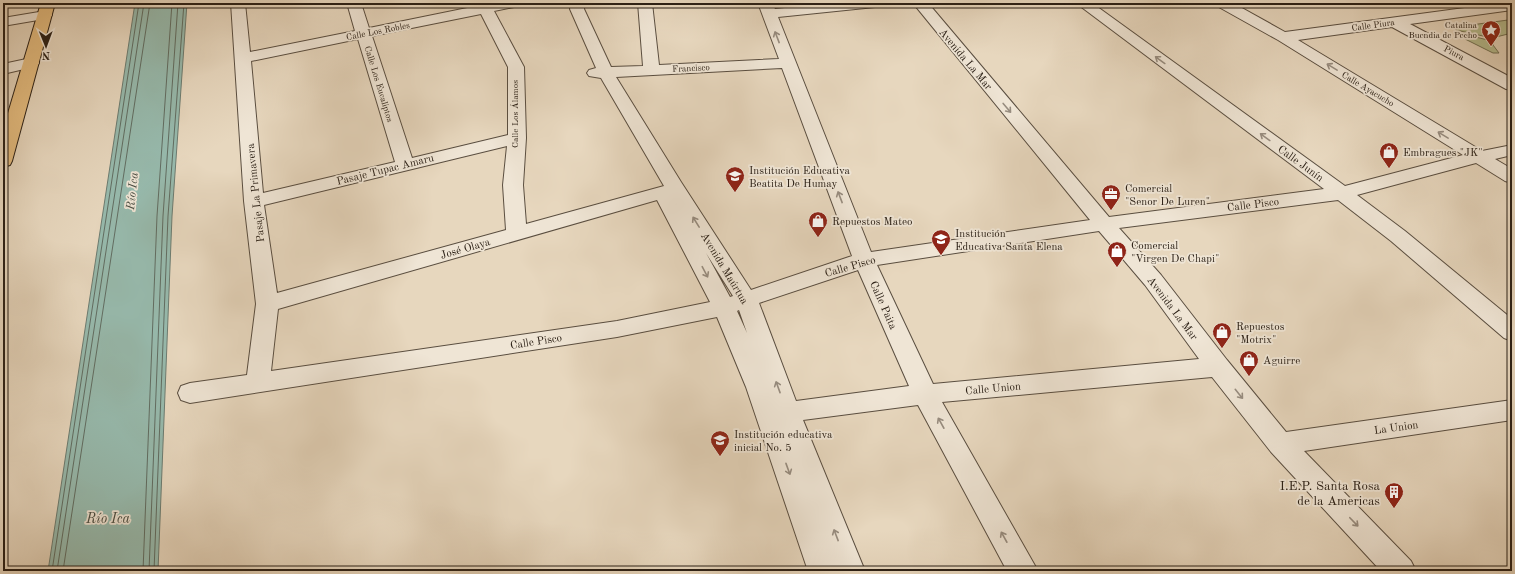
<svg xmlns="http://www.w3.org/2000/svg" width="1515" height="574" font-family="'Old Standard TT',serif">
<rect width="100%" height="100%" fill="#e7d7be"/>
<filter id="stains"><feTurbulence type="fractalNoise" baseFrequency=".005" numOctaves="4"/><feColorMatrix values="0 0 0 0 .2 0 0 0 0 .09 0 0 0 0 .02 0 0 0 .5 -.17"/></filter>
<radialGradient id="worn" r=".72"><stop offset=".6" stop-color="#630" stop-opacity="0"/><stop offset="1" stop-color="#630" stop-opacity=".3"/></radialGradient>
<path fill="#b7be90" stroke="#716f53" d="M 1508,20 L 1512,21 L 1512,33 L 1492,38 L 1456,30 L 1456,27 Z
M 1463,34 L 1492,41 L 1493,45 L 1499,53 L 1493,53 L 1465,39 Z"/>
<path fill="#97baad" stroke="#6c7c71" d="M 135,3 L 187,3 L 172,216 L 158,571 L 48,571 Z"/>
<g fill="none" stroke-linecap="round" stroke-linejoin="round">
<path stroke="#616d62" stroke-width="1" d="M 52,571 L 139,3
M 57,571 L 144,3
M 63,571 L 150,3
M 143,571 L 157,216 L 172,3
M 149,571 L 163,216 L 178,3
M 154,571 L 168,216 L 184,3"/>
<g stroke="#5a4e40" stroke-width="2">
<path id="street" d="M 231,3 L 245,3 L 250,52 L 355,31 L 347,3 L 361,3 L 369,28 L 477,6 L 475,3 L 521,3 L 519,6 L 494,11 L 524,67 L 526,138 L 523,185 L 526,224 L 664,186 L 601,78 L 589,76 L 587,73 L 589,70 L 596,68 L 570,9 L 571,3 L 585,3 L 584,9 L 611,67 L 643,66 L 638,3 L 652,3 L 659,65 L 779,59 L 758,3 L 772,3 L 775,9 L 833,3 L 882,3 L 880,6 L 875,7 L 778,17 L 871,252 L 1090,220 L 913,3 L 928,3 L 1109,217 L 1324,189 L 1076,3 L 1092,3 L 1345,186 L 1463,155 L 1278,40 L 1217,6 L 1215,3 L 1233,3 L 1285,32 L 1502,3 L 1512,3 L 1512,10 L 1410,24 L 1512,78 L 1512,90 L 1506,89 L 1392,27 L 1298,40 L 1482,151 L 1512,145 L 1512,155 L 1495,159 L 1512,169 L 1512,183 L 1505,181 L 1476,163 L 1357,195 L 1405,231 L 1512,319 L 1512,341 L 1504,338 L 1391,241 L 1338,200 L 1119,228 L 1161,275 L 1227,360 L 1286,432 L 1512,400 L 1512,420 L 1304,451 L 1411,561 L 1416,571 L 1381,571 L 1271,452 L 1212,377 L 942,402 L 1038,571 L 1007,571 L 918,405 L 803,420 L 865,571 L 808,571 L 746,387 L 717,317 L 617,337 L 190,403 L 181,400 L 178,393 L 181,386 L 190,383 L 247,375 L 256,304 L 244,201 ZM 481,14 L 508,67 L 508,135 L 412,158 L 372,36 ZM 358,39 L 395,162 L 263,193 L 251,61 ZM 782,68 L 852,256 L 751,290 L 681,182 L 616,77 ZM 507,146 L 503,185 L 506,230 L 277,293 L 264,205 ZM 657,200 L 710,302 L 617,321 L 271,371 L 278,309 ZM 1099,231 L 1145,285 L 1199,359 L 933,384 L 877,265 ZM 706,253 L 733,296 L 730,297 ZM 858,270 L 909,386 L 796,401 L 759,303 ZM 739,310 L 747,333 L 737,311 Z
M 45,11 L 50,12 L 52,15 L 50,18 L 3,26 L 3,18 Z
M 31,58 L 37,60 L 39,63 L 37,66 L 3,74 L 3,64 Z"/>
</g>
<g stroke="#2b2016" stroke-width="2">
<path id="primary" d="M 41,3 L 55,3 L 12,161 L 10,165 L 3,167 L 3,130 Z"/>
</g>
<use href="#street" fill="#efe5d5" fill-rule="evenodd"/>
<use href="#primary" fill="#e4bc7f" fill-rule="evenodd"/>
</g>
<defs><path id="oneway-shaft" d="M-6 0H5M1.5-3L5.5 0L1.5 3" fill="none" stroke-width="1.6" stroke-linecap="round" stroke-linejoin="round"/></defs>
<g stroke="#978c7f">
<use href="#oneway-shaft" transform="translate(777 37) rotate(-111)"/>
<use href="#oneway-shaft" transform="translate(1160 60) rotate(-144)"/>
<use href="#oneway-shaft" transform="translate(1332 67) rotate(-149)"/>
<use href="#oneway-shaft" transform="translate(1007 108) rotate(50)"/>
<use href="#oneway-shaft" transform="translate(1443 135) rotate(-149)"/>
<use href="#oneway-shaft" transform="translate(1265 137) rotate(-144)"/>
<use href="#oneway-shaft" transform="translate(840 197) rotate(-111)"/>
<use href="#oneway-shaft" transform="translate(696 222) rotate(-122)"/>
<use href="#oneway-shaft" transform="translate(705 272) rotate(62)"/>
<use href="#oneway-shaft" transform="translate(778 387) rotate(-110)"/>
<use href="#oneway-shaft" transform="translate(1239 394) rotate(51)"/>
<use href="#oneway-shaft" transform="translate(941 423) rotate(-119)"/>
<use href="#oneway-shaft" transform="translate(788 469) rotate(70)"/>
<use href="#oneway-shaft" transform="translate(1354 522) rotate(46)"/>
<use href="#oneway-shaft" transform="translate(836 535) rotate(-111)"/>
<use href="#oneway-shaft" transform="translate(1004 537) rotate(-119)"/>
</g>
<defs>
<g id="sight-pin" transform="scale(1)"><path d="M0 17L-7.5 6A9.5 9.5 0 1 1 7.5 6Z" fill="#8f2418" stroke="#efe5d5"/><path d="M0-6L1.8-2.2L6-1.7L2.9 1.2L3.7 5.4L0 3.3L-3.7 5.4L-2.9 1.2L-6-1.7L-1.8-2.2Z" fill="#fff"/></g>
<g id="shop-pin" transform="scale(1)"><path d="M0 17L-7.5 6A9.5 9.5 0 1 1 7.5 6Z" fill="#8f2418" stroke="#efe5d5"/><path d="M-5-2.5h2.3a2.7 3.5 0 0 1 5.4 0H5L5.5 6h-11ZM-1.5-2.5h3a1.5 2.3 0 0 0-3 0Z" fill="#fff"/></g>
<g id="school-pin" transform="scale(1)"><path d="M0 17L-7.5 6A9.5 9.5 0 1 1 7.5 6Z" fill="#8f2418" stroke="#efe5d5"/><path d="M0-5L7-2L0 1L-7-2ZM-4 1L0 2.5L4 1V4Q0 6-4 4Z" fill="#fff"/></g>
<g id="office-pin" transform="scale(1)"><path d="M0 17L-7.5 6A9.5 9.5 0 1 1 7.5 6Z" fill="#8f2418" stroke="#efe5d5"/><path d="M-6-3h4V-5.5h4V-3h4V5H-6ZM-1-4.5V-3h2v-1.5ZM-6 0V1H6V0Z" fill="#fff"/></g>
<g id="building-pin" transform="scale(1)"><path d="M0 17L-7.5 6A9.5 9.5 0 1 1 7.5 6Z" fill="#8f2418" stroke="#efe5d5"/><path d="M-4-6H4V6H1V3H-1V6H-4ZM-2.5-4.3h1.7v1.8h-1.7ZM.8-4.3h1.7v1.8H.8ZM-2.5-1h1.7V.8h-1.7ZM.8-1h1.7V.8H.8Z" fill="#fff"/></g>
</defs>
<g fill-rule="evenodd">
<use href="#sight-pin" x="1491" y="30"/>
<use href="#shop-pin" x="1389" y="152"/>
<use href="#school-pin" x="735" y="176"/>
<use href="#office-pin" x="1111" y="194"/>
<use href="#shop-pin" x="818" y="221"/>
<use href="#school-pin" x="941" y="239"/>
<use href="#shop-pin" x="1117" y="251"/>
<use href="#shop-pin" x="1222" y="332"/>
<use href="#shop-pin" x="1249" y="360"/>
<use href="#school-pin" x="720" y="440"/>
<use href="#building-pin" x="1394" y="492"/>
</g>
<g text-anchor="middle" stroke-width="3.5" stroke-linejoin="round" paint-order="stroke">
<g font-size="9" fill="#2b2016" stroke="#efe5d5">
<text transform="translate(1373 25) rotate(-8)" y="3">Calle Piura</text>
<text transform="translate(378 31) rotate(-11)" y="3">Calle Los Robles</text>
<text transform="translate(1454 53) rotate(28)" y="3">Piura</text>
<text transform="translate(691 68) rotate(-3)" y="3">Francisco</text>
<text transform="translate(379 84) rotate(73)" y="3">Calle Los Eucaliptos</text>
<text transform="translate(1368 89) rotate(31)" y="3">Calle Ayacucho</text>
<text transform="translate(515 114) rotate(-90)" y="3">Calle Los Álamos</text>
</g>
<g font-size="9" fill="#2b2016" stroke="#efe5d5" text-anchor="end">
<text x="1477" y="28">Catalina<tspan x="1477" dy="10">Buendia de Pecho</tspan></text>
</g>
<g font-size="11" fill="#2b2016" stroke="#efe5d5">
<text transform="translate(966 59) rotate(50)" y="4">Avenida La Mar</text>
<text transform="translate(1301 163) rotate(36)" y="4">Calle Junín</text>
<text transform="translate(385 169) rotate(-14)" y="4">Pasaje Tupac Amaru</text>
<text transform="translate(255 193) rotate(-96)" y="4">Pasaje La Primavera</text>
<text transform="translate(1253 204) rotate(-7)" y="4">Calle Pisco</text>
<text transform="translate(465 248) rotate(-16)" y="4">José Olaya</text>
<text transform="translate(850 266) rotate(-16)" y="4">Calle Pisco</text>
<text transform="translate(725 268) rotate(59)" y="4">Avenida Maúrtua</text>
<text transform="translate(884 305) rotate(66)" y="4">Calle Paita</text>
<text transform="translate(1173 308) rotate(53)" y="4">Avenida La Mar</text>
<text transform="translate(536 341) rotate(-9)" y="4">Calle Pisco</text>
<text transform="translate(993 388) rotate(-5)" y="4">Calle Union</text>
<text transform="translate(1396 427) rotate(-8)" y="4">La Union</text>
</g>
<g font-size="11" fill="#2b2016" stroke="#efe5d5" text-anchor="start">
<text x="1403" y="156">Embragues "JK"</text>
<text x="749" y="174">Institución Educativa<tspan x="749" dy="13">Beatita De Humay</tspan></text>
<text x="1125" y="192">Comercial<tspan x="1125" dy="13">"Senor De Luren"</tspan></text>
<text x="832" y="225">Repuestos Mateo</text>
<text x="955" y="237">Institución<tspan x="955" dy="13">Educativa Santa Elena</tspan></text>
<text x="1131" y="249">Comercial<tspan x="1131" dy="13">"Virgen De Chapi"</tspan></text>
<text x="1236" y="330">Repuestos<tspan x="1236" dy="13">"Motrix"</tspan></text>
<text x="1263" y="364">Aguirre</text>
<text x="734" y="438">Institución educativa<tspan x="734" dy="13">inicial No. 5</tspan></text>
</g>
<g font-size="12" font-style="italic" fill="#4b4e43" stroke="#efe5d5">
<text transform="translate(132 191) rotate(-84)" y="4">Río Ica</text>
</g>
<g font-size="13" fill="#2b2016" stroke="#efe5d5" text-anchor="end">
<text x="1380" y="490">I.E.P. Santa Rosa<tspan x="1380" dy="15">de la Americas</tspan></text>
</g>
<g font-size="14" font-style="italic" fill="#4b4e43" stroke="#efe5d5">
<text x="108" y="523">Río Ica</text>
</g>
</g>
<rect width="1515" height="574" fill="none" stroke="#e7d7be" stroke-width="16"/>
<rect x="4" y="4" width="1507" height="566" fill="none" stroke="#2b2016" stroke-width="2"/>
<rect x="8" y="8" width="1499" height="558" fill="none" stroke="#2b2016"/>
<g transform="translate(46 46) rotate(179)" stroke="#efe5d5" stroke-width="3" paint-order="stroke">
<path d="M0-3L7 15L0 10L-7 15Z" fill="#2b2016"/>
<text y="-6" font-size="11" font-weight="bold" text-anchor="middle" fill="#2b2016">N</text>
</g>
<rect width="100%" height="100%" filter="url(#stains)"/>
<rect width="100%" height="100%" fill="url(#worn)"/>
</svg>
